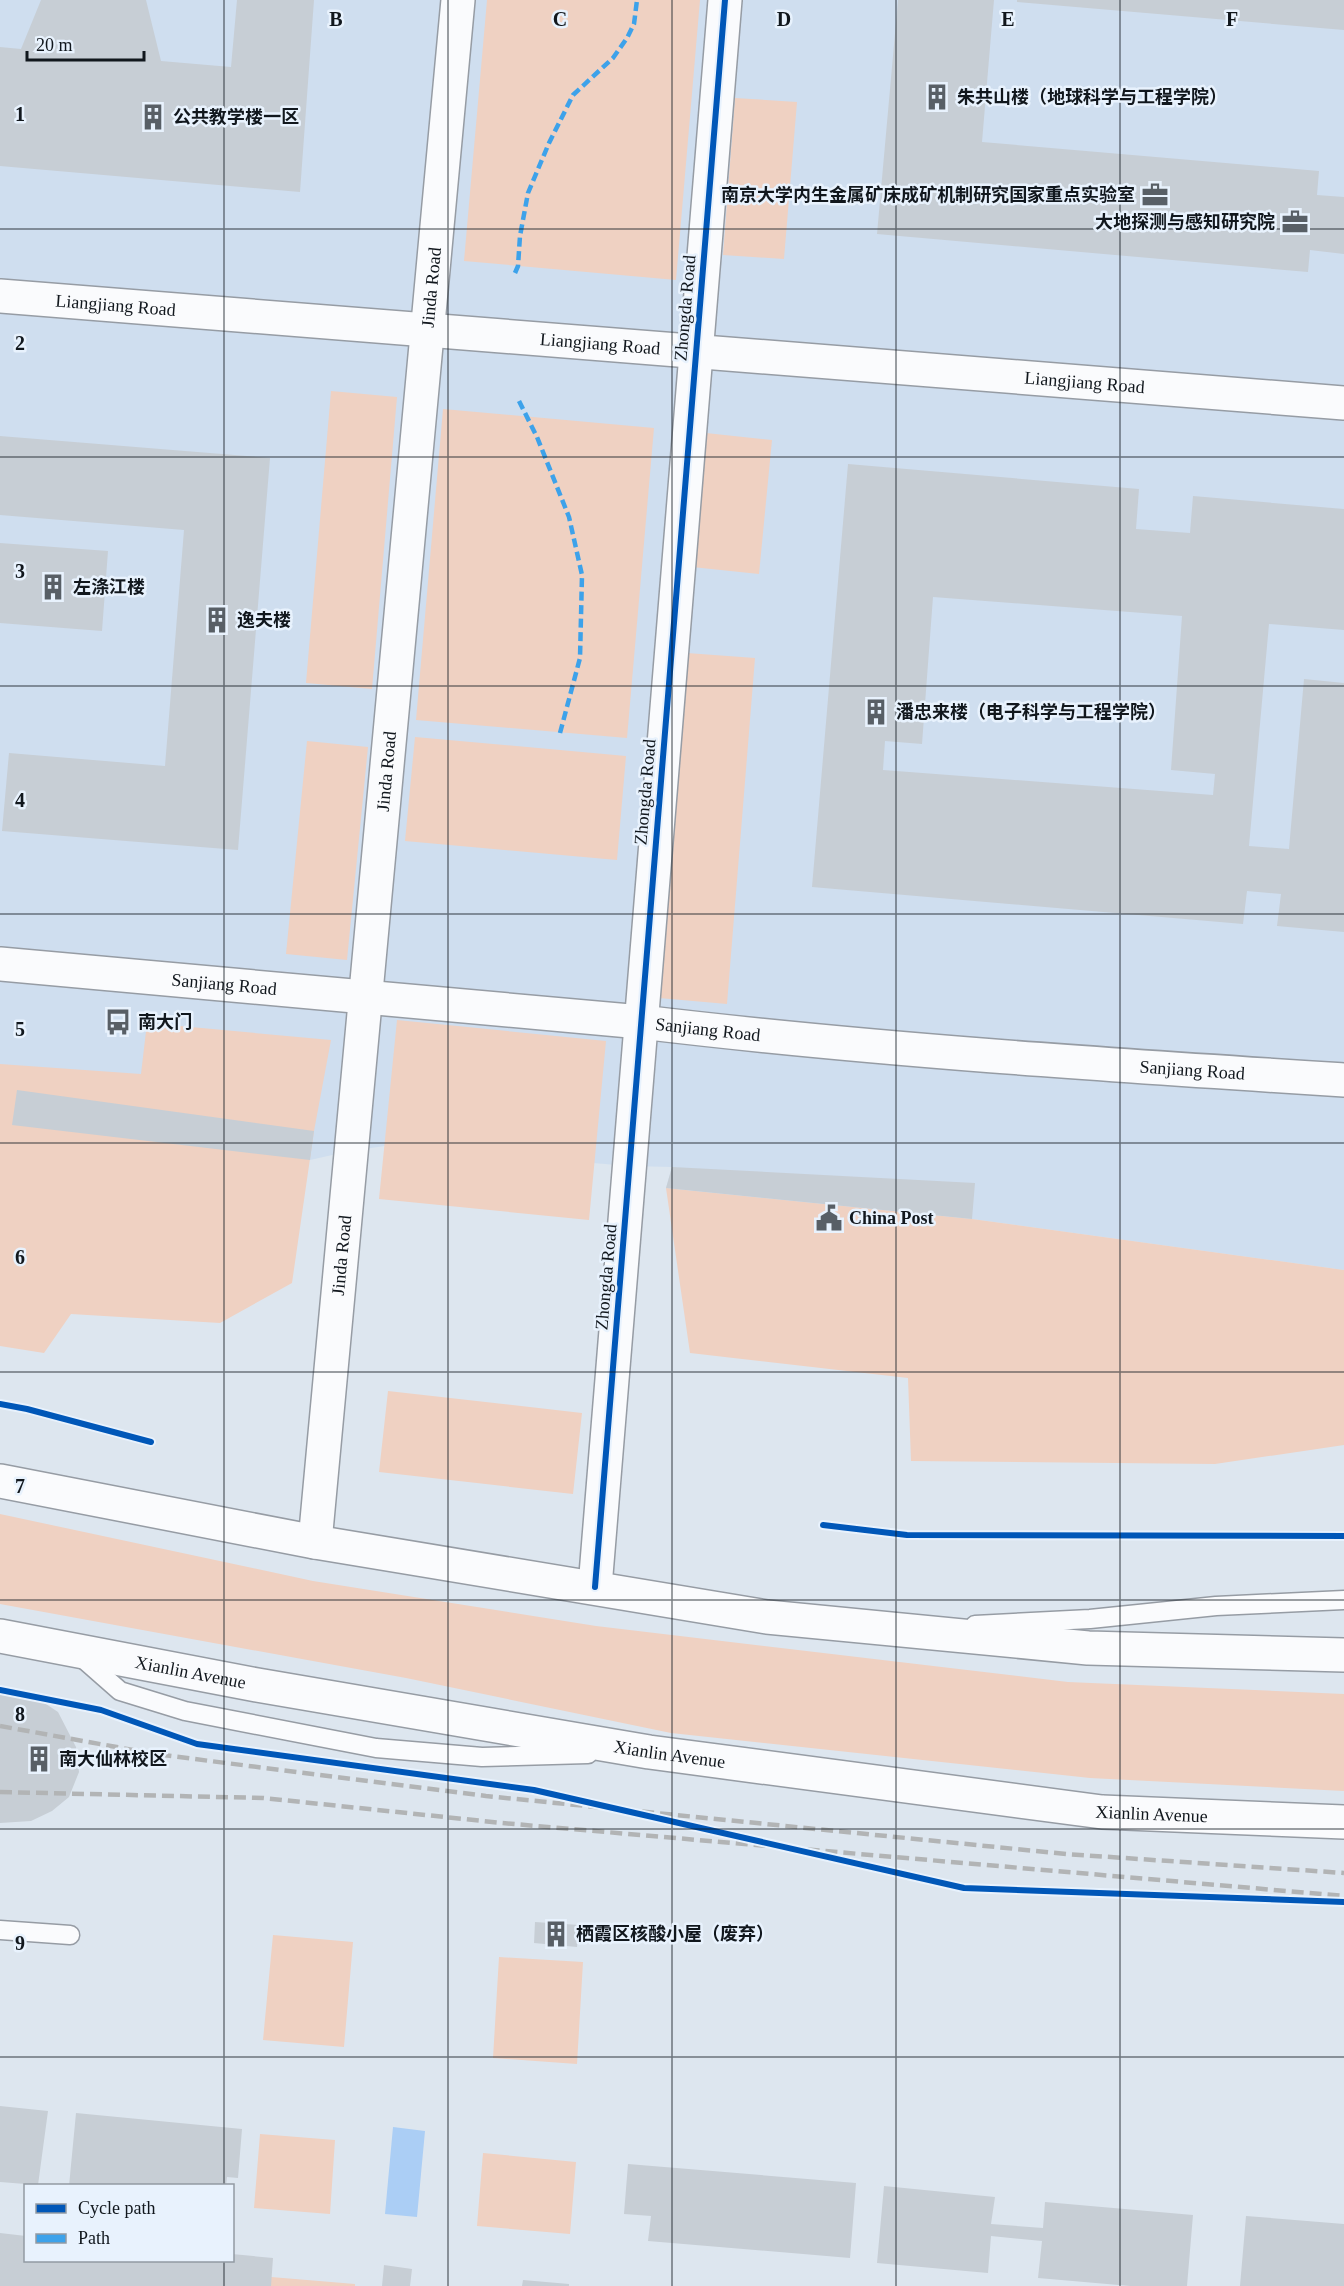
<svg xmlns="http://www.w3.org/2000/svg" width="1344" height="2286" font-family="'Times New Roman','Noto Sans SC',serif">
<rect width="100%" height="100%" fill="#dde6ef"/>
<path fill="#cfdeef" d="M 0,0 L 1344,0 L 1344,1270 L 972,1219 L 666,1188 L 672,1167 L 629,1166 L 385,1146 L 350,1151 L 310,1160 L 0,1124 Z"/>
<path fill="#efd1c2" d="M 487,0 L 700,0 L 676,280 L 464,261 Z
M 735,98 L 797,102 L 784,259 L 723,255 Z
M 331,391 L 397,397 L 372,689 L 306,683 Z
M 443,409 L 654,428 L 627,738 L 416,720 Z
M 706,433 L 772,440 L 759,574 L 692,567 Z
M 687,653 L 755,658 L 727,1004 L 659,998 Z
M 415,737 L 626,756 L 617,860 L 405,841 Z
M 307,741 L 368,747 L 347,960 L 286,954 Z
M 397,1020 L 606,1041 L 589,1220 L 379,1199 Z
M 147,1023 L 331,1040 L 314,1131 L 292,1283 L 220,1323 L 71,1314 L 44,1353 L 0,1346 L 0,1064 L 141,1074 Z
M 666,1188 L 972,1219 L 1344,1270 L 1344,1445 L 1215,1464 L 911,1461 L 908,1378 L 690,1353 Z
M 388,1391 L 582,1413 L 573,1494 L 379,1472 Z
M 0,1514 L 313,1581 L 596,1626 L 1068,1682 L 1344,1694 L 1344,1791 L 1090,1778 L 671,1733 L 406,1678 L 0,1604 Z
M 273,1935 L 353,1942 L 344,2047 L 263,2040 Z
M 499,1957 L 583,1962 L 577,2064 L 493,2058 Z
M 260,2134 L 335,2140 L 330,2214 L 254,2208 Z
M 483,2153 L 576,2162 L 570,2234 L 477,2226 Z
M 271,2277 L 355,2284 L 355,2286 L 271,2286 Z"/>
<path fill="#abcef5" d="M 393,2127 L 425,2131 L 417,2217 L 385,2214 Z"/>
<path fill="#c7ced5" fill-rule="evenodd" d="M 41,0 L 146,0 L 161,61 L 231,67 L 237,0 L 314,0 L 300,192 L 0,166 L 0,47 L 21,49 Z
M 898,0 L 994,0 L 982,142 L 1319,171 L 1317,195 L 1344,197 L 1344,254 L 1310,250 L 1308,272 L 877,234 Z
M 1017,0 L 1344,0 L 1344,30 L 1017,2 Z
M 0,436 L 270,458 L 238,850 L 2,831 L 9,753 L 165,766 L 184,530 L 0,515 Z
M 848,464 L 1139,489 L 1136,529 L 1190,533 L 1193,496 L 1344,509 L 1344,630 L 1269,624 L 1249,846 L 1289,849 L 1304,679 L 1344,683 L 1344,932 L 1277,926 L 1281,894 L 1247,891 L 1243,924 L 812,887 ZM 933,597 L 1182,616 L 1171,770 L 1215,774 L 1213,795 L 883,770 L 885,741 L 922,744 Z
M 0,543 L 108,551 L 102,631 L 0,623 Z
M 17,1090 L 314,1131 L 310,1160 L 12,1125 Z
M 672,1167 L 975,1183 L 972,1219 L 666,1188 Z
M 0,1694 L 40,1700 L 58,1712 L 76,1747 L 79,1772 L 69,1797 L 52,1811 L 31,1821 L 0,1823 Z
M 535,1922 L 579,1925 L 577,1947 L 534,1943 Z
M 0,2106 L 48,2111 L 38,2185 L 0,2182 Z
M 76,2113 L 242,2129 L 238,2178 L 227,2177 L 226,2186 L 69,2186 Z
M 628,2164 L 856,2183 L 850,2258 L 648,2241 L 651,2216 L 624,2214 Z
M 884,2186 L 995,2197 L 991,2224 L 1043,2228 L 1045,2202 L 1193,2215 L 1187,2286 L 1130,2286 L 1038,2278 L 1042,2241 L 991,2236 L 988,2273 L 877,2263 Z
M 1246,2216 L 1344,2224 L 1344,2286 L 1240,2286 Z
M 0,2233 L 26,2236 L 26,2260 L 232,2260 L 232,2254 L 273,2258 L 271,2286 L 0,2286 Z
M 384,2265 L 412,2269 L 410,2286 L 382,2286 Z
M 523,2280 L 569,2284 L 569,2286 L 522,2286 Z"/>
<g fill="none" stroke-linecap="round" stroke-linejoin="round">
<g stroke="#969ca4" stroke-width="21">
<path id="service" d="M 975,1625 L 1090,1619 L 1216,1606 L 1344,1600
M 79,1655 L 120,1691 L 185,1711 L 376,1748 L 482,1757 L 588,1754
M 0,1930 L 70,1935"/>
</g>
<g stroke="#969ca4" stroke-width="36">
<g id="minor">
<path id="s1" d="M 0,296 L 1344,403"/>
<path id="s2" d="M 0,964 L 641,1022 C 875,1050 1110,1065 1344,1080"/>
<path id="s3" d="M 315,1542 L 458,0"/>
<path d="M 595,1587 L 725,0"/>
</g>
</g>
<g stroke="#969ca4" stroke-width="36">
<g id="primary">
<path d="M 0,1481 L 315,1542 L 767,1617 L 1088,1648 L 1344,1655"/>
<path id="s4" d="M 0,1636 L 257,1685 L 649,1752 L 1102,1812 L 1344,1822"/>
</g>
</g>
<use href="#service" stroke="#fafbfd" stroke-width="18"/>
<use href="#minor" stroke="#fafbfd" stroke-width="33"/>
<use href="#primary" stroke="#fafbfd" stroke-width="33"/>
<path stroke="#b2b4b5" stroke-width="4.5" stroke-dasharray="12 6" stroke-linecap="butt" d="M 0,1726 L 155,1754 L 486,1796 L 1066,1854 L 1344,1873
M 0,1792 L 263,1798 L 502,1823 L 1344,1896"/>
<path stroke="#3da2ea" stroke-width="4.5" stroke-dasharray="9 4.5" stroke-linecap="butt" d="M 515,273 L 518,266 L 520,236 L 528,193 L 549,143 L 573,95 L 613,58 L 627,38 L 634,24 L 637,0
M 519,401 L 537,437 L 569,517 L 582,575 L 580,658 L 560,733"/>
<g stroke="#e8f2fd" stroke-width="10">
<path id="cycleway" d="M 0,1404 L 27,1409 L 151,1442
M 823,1525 L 907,1535 L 1344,1536
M 595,1587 L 725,0
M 0,1690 L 101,1710 L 197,1744 L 534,1790 L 964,1888 L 1344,1902"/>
</g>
<use href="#cycleway" stroke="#0057b8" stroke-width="6"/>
</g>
<path fill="none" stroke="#11171d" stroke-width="1.5" stroke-opacity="0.55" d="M 224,0 L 224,2186M 448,0 L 448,2286M 672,0 L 672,2286M 896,0 L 896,2286M 1120,0 L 1120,2286M 0,229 L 1344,229M 0,457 L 1344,457M 0,686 L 1344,686M 0,914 L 1344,914M 0,1143 L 1344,1143M 0,1372 L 1344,1372M 0,1600 L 1344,1600M 0,1829 L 1344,1829M 0,2057 L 1344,2057M 224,2260 L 224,2286"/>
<defs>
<g id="building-bare" transform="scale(2.07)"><path d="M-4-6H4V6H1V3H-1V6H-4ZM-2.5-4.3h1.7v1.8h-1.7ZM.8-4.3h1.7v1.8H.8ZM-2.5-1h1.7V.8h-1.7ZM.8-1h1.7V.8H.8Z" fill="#585f66" stroke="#e8f2fd" stroke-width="2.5" paint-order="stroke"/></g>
<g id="office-bare" transform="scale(2.07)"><path d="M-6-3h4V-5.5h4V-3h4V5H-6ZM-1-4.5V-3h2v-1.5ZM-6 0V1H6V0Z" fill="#585f66" stroke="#e8f2fd" stroke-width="2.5" paint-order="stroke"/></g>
<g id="bus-bare" transform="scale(2.07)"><path d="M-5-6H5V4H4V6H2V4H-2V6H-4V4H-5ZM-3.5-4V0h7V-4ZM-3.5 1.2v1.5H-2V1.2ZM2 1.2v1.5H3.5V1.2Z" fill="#585f66" stroke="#e8f2fd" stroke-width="2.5" paint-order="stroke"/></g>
<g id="civic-bare" transform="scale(2.07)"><path d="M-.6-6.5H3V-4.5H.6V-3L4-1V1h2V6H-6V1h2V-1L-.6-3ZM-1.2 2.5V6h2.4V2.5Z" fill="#585f66" stroke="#e8f2fd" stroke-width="2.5" paint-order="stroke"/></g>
</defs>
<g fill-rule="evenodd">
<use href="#building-bare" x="937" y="97"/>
<use href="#building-bare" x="153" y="117"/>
<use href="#office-bare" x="1155" y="195"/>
<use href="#office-bare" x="1295" y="222"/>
<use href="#building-bare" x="53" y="587"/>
<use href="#building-bare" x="217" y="620"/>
<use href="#building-bare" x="876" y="712"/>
<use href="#bus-bare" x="118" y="1022"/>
<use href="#civic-bare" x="829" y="1218"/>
<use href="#building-bare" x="39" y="1759"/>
<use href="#building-bare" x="556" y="1934"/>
</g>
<g text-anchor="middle" stroke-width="5" stroke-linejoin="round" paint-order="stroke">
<g font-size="18" font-weight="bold" fill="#11171d" stroke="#e8f2fd" text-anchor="start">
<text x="957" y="103">朱共山楼（地球科学与工程学院）</text>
<text x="173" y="123">公共教学楼一区</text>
<text x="1135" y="201" text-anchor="end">南京大学内生金属矿床成矿机制研究国家重点实验室</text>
<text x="1275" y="228" text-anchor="end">大地探测与感知研究院</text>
<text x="73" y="593">左涤江楼</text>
<text x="237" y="626">逸夫楼</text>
<text x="896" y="718">潘忠来楼（电子科学与工程学院）</text>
<text x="138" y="1028">南大门</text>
<text x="849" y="1224">China Post</text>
<text x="59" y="1765">南大仙林校区</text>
<text x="576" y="1940">栖霞区核酸小屋（废弃）</text>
</g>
<g font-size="18" fill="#11171d" stroke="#e8f2fd">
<text dy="6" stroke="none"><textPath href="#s3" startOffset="1260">Jinda Road</textPath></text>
<text dy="6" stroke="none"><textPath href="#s1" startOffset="116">Liangjiang Road</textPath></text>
<text transform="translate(685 308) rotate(-85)" y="6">Zhongda Road</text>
<text dy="6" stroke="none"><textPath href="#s1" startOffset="602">Liangjiang Road</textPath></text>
<text dy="6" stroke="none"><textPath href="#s1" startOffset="1088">Liangjiang Road</textPath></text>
<text dy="6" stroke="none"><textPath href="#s3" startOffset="774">Jinda Road</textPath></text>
<text transform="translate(645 792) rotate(-85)" y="6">Zhongda Road</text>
<text dy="6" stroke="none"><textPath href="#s2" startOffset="225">Sanjiang Road</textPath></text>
<text dy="6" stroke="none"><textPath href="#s2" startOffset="711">Sanjiang Road</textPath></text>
<text dy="6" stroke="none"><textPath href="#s2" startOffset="1197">Sanjiang Road</textPath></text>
<text dy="6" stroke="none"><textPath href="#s3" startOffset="288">Jinda Road</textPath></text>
<text transform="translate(606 1277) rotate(-85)" y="6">Zhongda Road</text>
<text dy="6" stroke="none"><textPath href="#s4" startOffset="194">Xianlin Avenue</textPath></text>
<text dy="6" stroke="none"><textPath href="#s4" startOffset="680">Xianlin Avenue</textPath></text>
<text dy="6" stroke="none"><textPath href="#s4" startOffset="1166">Xianlin Avenue</textPath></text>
</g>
</g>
<g font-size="20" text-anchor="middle" font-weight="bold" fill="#11171d" stroke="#e8f2fd" stroke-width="5" stroke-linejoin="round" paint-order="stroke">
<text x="336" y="26">B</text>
<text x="560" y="26">C</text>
<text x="784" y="26">D</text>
<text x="1008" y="26">E</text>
<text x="1232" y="26">F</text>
<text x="20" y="121">1</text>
<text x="20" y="350">2</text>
<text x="20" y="578">3</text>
<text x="20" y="807">4</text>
<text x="20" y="1036">5</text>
<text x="20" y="1264">6</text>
<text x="20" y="1493">7</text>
<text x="20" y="1721">8</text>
<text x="20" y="1950">9</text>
</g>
<rect x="24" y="2184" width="210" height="78" fill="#e8f2fd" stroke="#929aa3" stroke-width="1.5"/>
<rect x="36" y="2204" width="30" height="9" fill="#0057b8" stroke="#929aa3" stroke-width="1.5"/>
<text x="78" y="2214" font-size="18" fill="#11171d">Cycle path</text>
<rect x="36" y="2234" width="30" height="9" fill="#3da2ea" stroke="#929aa3" stroke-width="1.5"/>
<text x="78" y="2244" font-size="18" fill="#11171d">Path</text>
<path d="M27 51v9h117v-9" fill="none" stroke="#11171d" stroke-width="3"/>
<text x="36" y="51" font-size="18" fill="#11171d" stroke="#e8f2fd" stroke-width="4.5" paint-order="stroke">20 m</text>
</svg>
